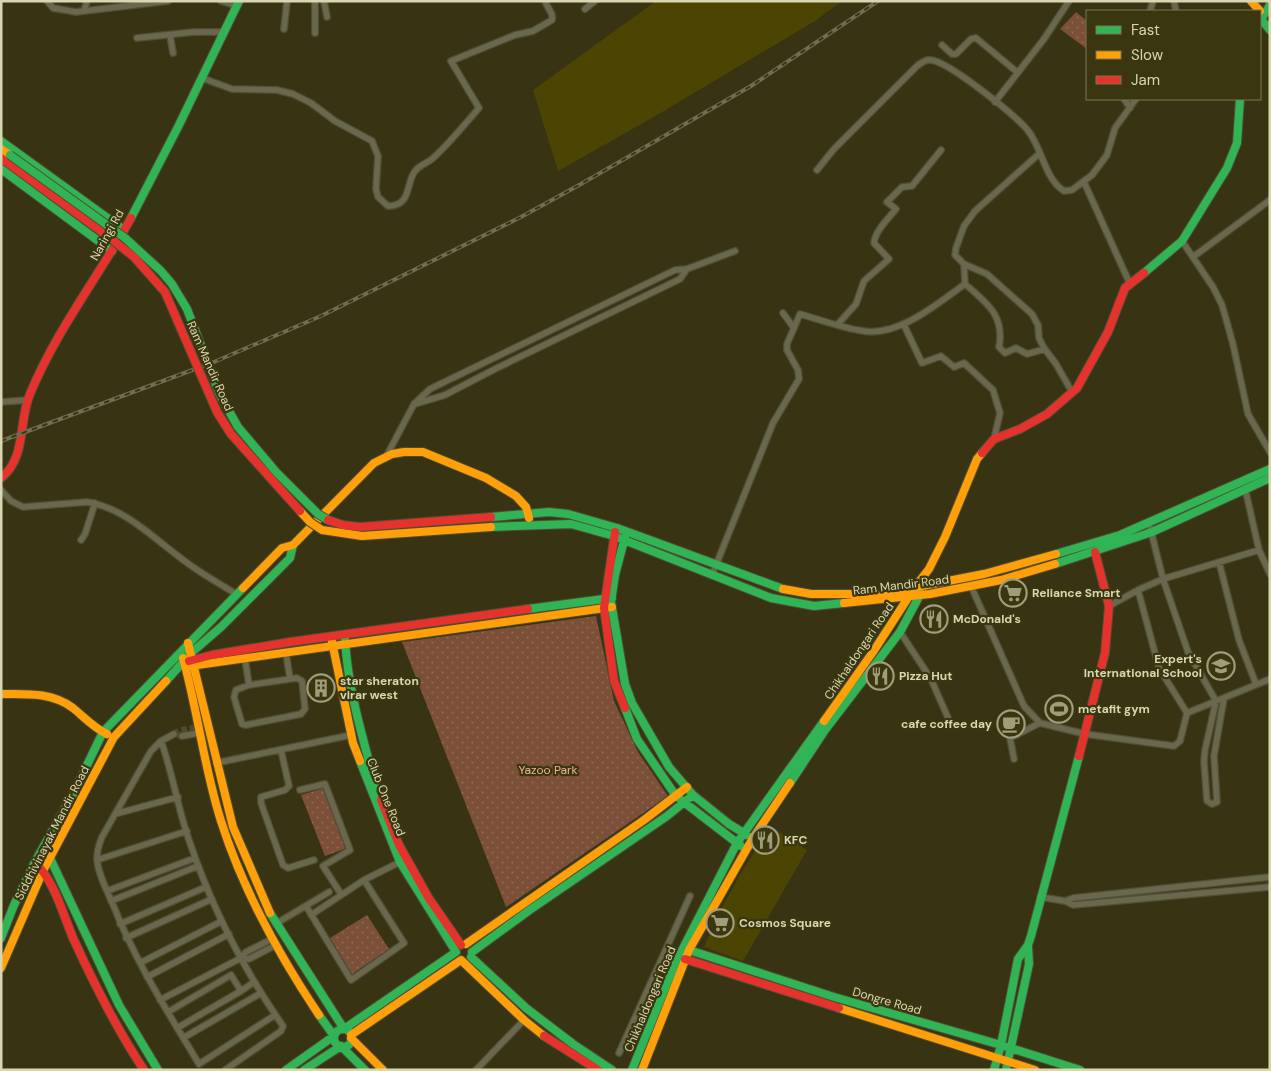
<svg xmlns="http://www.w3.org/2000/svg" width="1271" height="1071" font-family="'DM Sans',sans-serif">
<defs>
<pattern id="grass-dots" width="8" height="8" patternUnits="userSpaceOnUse" patternTransform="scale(1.25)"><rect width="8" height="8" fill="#7b4f38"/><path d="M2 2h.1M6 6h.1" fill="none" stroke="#8d6852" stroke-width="1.8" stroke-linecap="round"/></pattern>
</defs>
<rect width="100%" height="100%" fill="#383413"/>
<path fill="#4b4403" d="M 656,1 L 842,1 L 815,21 L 652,118 L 558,171 L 533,90 Z
M 771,827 L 807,850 L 743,961 L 704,947 L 720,911 L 742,871 Z"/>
<path fill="url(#grass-dots)" d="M 1076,12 L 1087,21 L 1087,49 L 1060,29 Z
M 596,616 L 614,701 L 638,752 L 668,796 L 506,907 L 402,642 Z
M 324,788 L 347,848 L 325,856 L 301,795 Z
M 367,915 L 389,949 L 352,974 L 330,938 Z"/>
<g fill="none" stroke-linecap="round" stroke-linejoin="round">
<path stroke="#504c2b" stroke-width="5.5" stroke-dasharray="5.5 3" stroke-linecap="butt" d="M 182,736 L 174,734 L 179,730 L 198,727"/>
<g stroke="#504e34" stroke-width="8">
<path id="street" d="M 47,1 L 53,8 L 76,12 L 168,1
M 221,1 L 237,6
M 324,1 L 327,17
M 1174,1 L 1176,11
M 585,9 L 595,1
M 84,11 L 87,1
M 1150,11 L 1153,1
M 284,29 L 287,1
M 315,33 L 315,1
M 170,35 L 173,53
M 137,38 L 194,32 L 224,32
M 942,45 L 952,54 L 956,54 L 971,39 L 976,38 L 1017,72
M 202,78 L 232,89 L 277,90 L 293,94 L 311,103 L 335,121 L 372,141 L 378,156 L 376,189 L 378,197 L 388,206 C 413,206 405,181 416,170 C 420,165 427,163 432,159 C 449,144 464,125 479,108 L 451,61 L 515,35 L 533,31 L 552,20 C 554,13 547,8 545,1
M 1124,99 L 1130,108
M 995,102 L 1044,39 L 1069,1
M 1040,153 L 975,211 L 964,226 L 956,248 L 955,255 L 964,264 L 987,274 L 1032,314 L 1038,325 L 1039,338 L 1044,348 L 1056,364 L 1072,392
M 817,170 L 834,149 L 917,66 C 921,63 925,59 931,60 C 949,62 1017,116 1029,132 C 1042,149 1045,179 1064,191 L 1072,190 L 1092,175 L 1107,155 L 1115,128 L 1136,99
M 1084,182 L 1130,284
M 1182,241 L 1213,287 L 1222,305 L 1233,344 L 1248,414 L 1270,452
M 1193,257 L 1270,200
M 965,284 C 987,303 1005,316 999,347 L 1005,353 L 1016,348 L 1027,354 L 1045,349
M 783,313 L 794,328
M 838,324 L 856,304 L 864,281 L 889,259 L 874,243 C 875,231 888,219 896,209 L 887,202 L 902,187 L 912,186 L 941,150
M 904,325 L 922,363 L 941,356 L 954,367 L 964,363 L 993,390 L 1000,413 L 994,439
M 1,402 L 28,400
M 415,404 L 445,395 L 495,369 L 680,279 L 687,269
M 387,455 L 414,404 L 430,389 L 675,270 L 687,269 L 735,251
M 1245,488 L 1259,550 L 1270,574
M 1,490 L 11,501 L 23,507 L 87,502 C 128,508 160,545 193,567 C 207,577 222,585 236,594
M 1149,523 L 1163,579 L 1188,652 L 1216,701 L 1205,750 L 1204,762 L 1207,801 L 1212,804 L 1217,802 L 1214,756 L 1224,698
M 81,540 L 85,534 L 95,503
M 1219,562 L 1239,640 L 1256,684
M 712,575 L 773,423 L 799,379 L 798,370 L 787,350 L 787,344 L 800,314 C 821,320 842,328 863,331 C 899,337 938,303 965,284 L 964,264
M 971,586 L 1024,706 L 1040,723 L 1085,734 L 1174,746 L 1180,741 L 1187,713 L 1270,679
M 1138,590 L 1159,668 L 1187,713
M 1109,606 L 1138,590 L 1163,579 L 1259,550
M 900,632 L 931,679 L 949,720
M 286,653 L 290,679
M 245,659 L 249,685
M 297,678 L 302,681 L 305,709 L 301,714 L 246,725 L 242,724 L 234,697 L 236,690 L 249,685 Z
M 174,734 L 161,741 L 151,751 L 102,837 C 99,844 97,851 97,859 C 98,873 106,889 112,902 C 134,959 167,1011 199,1064 L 275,1015
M 182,736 L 199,733
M 161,741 C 173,774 178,810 190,843 C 212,908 244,970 283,1026 L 281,1031 L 225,1070
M 281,750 L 289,786 L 285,790 L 261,797 L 261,803 L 283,865 L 288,868 L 314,860
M 1014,759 L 1010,738 L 1040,723
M 216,763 L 351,735
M 300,790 L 325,784 L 350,850 L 323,866 L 341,894
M 115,814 L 178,797
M 97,860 L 187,831
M 107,891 L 195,858
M 1040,897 L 1065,901 L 1073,905 L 1270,887
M 111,901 L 198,866
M 1065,901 L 1073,898 L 1270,877
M 306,906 L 351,980 L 404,943 L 364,880
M 311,915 L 364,880 L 400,862
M 277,923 L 329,892
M 120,924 L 206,887
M 126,938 L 212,899
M 272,939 L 246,952 L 241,958 L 249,959 L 276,945
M 140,963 L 222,921
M 147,977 L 229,934
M 160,1000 L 241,958
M 168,1012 L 231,975 L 241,991 L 254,982
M 177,1028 L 241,991
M 183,1038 L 261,993
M 619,1053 L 690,896
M 476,1070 L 524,1020"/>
</g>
<g stroke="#504e34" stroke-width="10">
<path id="fast" d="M 1261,19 L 1270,30
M 1260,21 L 1270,5
M 1,141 L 124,230
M 1,169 L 112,251
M 131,218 L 178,127 L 239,1
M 1144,273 L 1182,241 L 1227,168 L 1237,143 L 1240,99
M 491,517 L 549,512 L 568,514 L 617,528 L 783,589
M 491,527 L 571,524 L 614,536 L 771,598 L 814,606 L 844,603
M 625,537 L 615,575 L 611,602 L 625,684 L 632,703 L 669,767 L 693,795 L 729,824 L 747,835
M 1056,554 L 1120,535 L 1270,469
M 1055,564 L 1152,532 L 1270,478
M 528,609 L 612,598
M 345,640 C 348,690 363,739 376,787
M 166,681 L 191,653 L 221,627 L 290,558 L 293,545
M 625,708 L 637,739 L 676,796 L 741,846
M 790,783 L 825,730 L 900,632 L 921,593
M 49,856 L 119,1005 L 158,1070
M 270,913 L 344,1029 L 456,952 L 400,862 L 360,761
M 1,938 L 14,905 L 35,862 L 73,794 L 103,732 L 243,588
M 689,950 L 834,997 L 1001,1045 L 1080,1070
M 472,952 L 531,909 L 667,816 L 693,795
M 471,957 L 526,1008 L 573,1044 L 612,1070
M334 1038a9 9 0 1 1 18 0a9 9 0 1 1-18 0Z
M 286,1070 L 334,1036 L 319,1015
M 304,1070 L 341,1046 L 365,1070
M 632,1070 L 675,964 L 737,843 L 824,721
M 994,1070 L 1001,1045 L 1018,959 L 1028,945 L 1031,936 L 1079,756
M 1006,1070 L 1029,964 L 1028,945"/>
</g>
<g stroke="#504e34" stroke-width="10">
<path id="slow" d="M 1251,1 L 1260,11
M 1,149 L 10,155
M 243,588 L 282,548 L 293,545 L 374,463 L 392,454 L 404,452 L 423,452 L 486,478 L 516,496 L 526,507 L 529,518
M 783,589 L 811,594 L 881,594 L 984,574 L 1056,554
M 844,603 L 930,594 L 1001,580 L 1055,564
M 331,637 L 353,743 L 360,761
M 188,643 L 233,827 L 270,913
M 183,658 C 198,712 204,768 221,821 C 243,891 279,955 319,1015
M 190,666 L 612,607
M 1,694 C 26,694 52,692 73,708 C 84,717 94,728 107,734
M 824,721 L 873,652 L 915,587 L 929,569 L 945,537 L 977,459 L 982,453
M 466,944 L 644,820 L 687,787
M 1,968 L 43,871 L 114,737 L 166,681
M 839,1008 L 1035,1070
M 351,1035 L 461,960 L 524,1020 L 544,1036
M 351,1038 L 383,1070
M 642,1070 L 689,950 L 753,838 L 790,783"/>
</g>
<g stroke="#504e34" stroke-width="10">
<path id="jam" d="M 1,158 L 109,237
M 982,453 L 994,439 L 1020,429 L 1047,414 L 1077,388 L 1108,332 L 1125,288 L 1144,273
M 1,478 C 27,457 18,422 30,394 C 56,331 98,277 131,218
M 615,532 L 604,608 L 614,681 L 625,708
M 189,661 L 212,655 L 290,642 L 528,609
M 1079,756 L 1105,653 L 1109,606 L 1095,552
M 381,800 L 399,845 L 428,897 L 461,945
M 41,869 C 57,890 63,914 73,938 C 94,984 116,1028 144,1070
M 685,959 L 839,1008
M 544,1036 L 598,1070"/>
</g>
<use href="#street" stroke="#69674d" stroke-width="5.5"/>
<use href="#fast" stroke="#30b455" stroke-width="8"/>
<use href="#slow" stroke="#ff9f0a" stroke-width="8"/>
<use href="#jam" stroke="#e5322d" stroke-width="8"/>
<g stroke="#706d54" stroke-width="4">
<path id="rail" d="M 1,441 L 214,362 L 321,316 L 521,217 L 581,184 L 751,86 L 878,1"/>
</g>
<use href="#rail" stroke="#3a3610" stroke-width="2" stroke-dasharray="5.5" stroke-linecap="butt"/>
<g stroke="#504e34" stroke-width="10" stroke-linecap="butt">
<path id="fast-bridge" d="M 10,155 L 125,238 L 161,271 L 172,284 L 187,309 L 220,395 L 238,427 L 277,473 L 318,514 L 328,520"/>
</g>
<g stroke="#504e34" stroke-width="10" stroke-linecap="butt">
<path id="slow-bridge" d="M 300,511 L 310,522 L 322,530 L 362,536 L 491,527"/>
</g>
<g stroke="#504e34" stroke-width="10" stroke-linecap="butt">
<path id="jam-bridge" d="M 109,237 L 134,257 L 165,292 L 217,412 L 231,434 L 300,511
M 328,520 L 343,525 L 360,527 L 491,517"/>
</g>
<use href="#fast-bridge" stroke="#30b455" stroke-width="8"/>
<use href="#slow-bridge" stroke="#ff9f0a" stroke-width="8"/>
<use href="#jam-bridge" stroke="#e5322d" stroke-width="8"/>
</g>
<defs>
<g id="supermarket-ring" transform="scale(1.4375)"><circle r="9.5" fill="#3a3610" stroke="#a19d7a" stroke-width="1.5"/><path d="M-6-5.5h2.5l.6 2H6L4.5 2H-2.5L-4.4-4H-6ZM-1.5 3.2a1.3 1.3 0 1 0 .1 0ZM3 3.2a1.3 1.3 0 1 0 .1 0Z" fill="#a19d7a"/></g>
<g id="restaurant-ring" transform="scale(1.4375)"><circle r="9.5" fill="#3a3610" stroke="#a19d7a" stroke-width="1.5"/><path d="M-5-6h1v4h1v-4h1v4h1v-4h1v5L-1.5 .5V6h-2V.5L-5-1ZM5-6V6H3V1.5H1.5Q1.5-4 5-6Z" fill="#a19d7a"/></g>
<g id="school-ring" transform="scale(1.4375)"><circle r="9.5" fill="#3a3610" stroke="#a19d7a" stroke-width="1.5"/><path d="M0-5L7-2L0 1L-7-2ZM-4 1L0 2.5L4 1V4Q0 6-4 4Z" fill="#a19d7a"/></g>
<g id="building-ring" transform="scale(1.4375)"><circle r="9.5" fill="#3a3610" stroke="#a19d7a" stroke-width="1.5"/><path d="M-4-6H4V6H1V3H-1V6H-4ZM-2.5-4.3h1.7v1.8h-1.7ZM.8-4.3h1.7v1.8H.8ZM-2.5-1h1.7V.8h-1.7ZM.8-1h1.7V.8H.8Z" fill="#a19d7a"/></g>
<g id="stadium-ring" transform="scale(1.4375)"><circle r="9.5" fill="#3a3610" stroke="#a19d7a" stroke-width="1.5"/><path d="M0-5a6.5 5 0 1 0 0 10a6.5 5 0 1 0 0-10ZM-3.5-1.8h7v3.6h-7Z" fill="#a19d7a"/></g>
<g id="cafe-ring" transform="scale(1.4375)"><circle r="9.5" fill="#3a3610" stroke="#a19d7a" stroke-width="1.5"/><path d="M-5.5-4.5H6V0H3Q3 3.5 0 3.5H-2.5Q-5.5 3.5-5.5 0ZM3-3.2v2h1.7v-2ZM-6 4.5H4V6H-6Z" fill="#a19d7a"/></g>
</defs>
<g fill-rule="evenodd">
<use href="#supermarket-ring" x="1013" y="593"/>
<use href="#restaurant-ring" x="934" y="619"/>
<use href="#school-ring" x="1221" y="666"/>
<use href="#restaurant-ring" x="880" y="676"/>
<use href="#building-ring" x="321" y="688"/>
<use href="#stadium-ring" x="1059" y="709"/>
<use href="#cafe-ring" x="1011" y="724"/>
<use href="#restaurant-ring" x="765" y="840"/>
<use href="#supermarket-ring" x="720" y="923"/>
</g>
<g text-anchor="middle" stroke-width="4.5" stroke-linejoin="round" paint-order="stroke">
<g font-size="12" fill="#d9d6b2" stroke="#3a3610">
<text transform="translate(107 235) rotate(-61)" y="4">Naringi Rd</text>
<text transform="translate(210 366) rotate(66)" y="4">Ram Mandir Road</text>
<text transform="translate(901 585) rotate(-7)" y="4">Ram Mandir Road</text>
<text transform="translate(859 651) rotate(-56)" y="4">Chikhaldongari Road</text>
<text transform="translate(386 797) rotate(68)" y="4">Club One Road</text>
<text transform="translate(52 833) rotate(-63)" y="4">Siddhivinayak Mandir Road</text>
<text transform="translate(650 999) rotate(-67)" y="4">Chikhaldongari Road</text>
<text transform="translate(887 1001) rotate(16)" y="4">Dongre Road</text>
</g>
<g font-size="12" font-weight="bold" fill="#d9d6b2" stroke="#3a3610" text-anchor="start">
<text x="1032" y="597">Reliance Smart</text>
<text x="953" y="623">McDonald's</text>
<text x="1202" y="663" text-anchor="end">Expert's<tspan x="1202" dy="14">International School</tspan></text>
<text x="899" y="680">Pizza Hut</text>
<text x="340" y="685">star sheraton<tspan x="340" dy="14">virar west</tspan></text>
<text x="1078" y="713">metafit gym</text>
<text x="992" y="728" text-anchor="end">cafe coffee day</text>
<text x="784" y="844">KFC</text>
<text x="739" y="927">Cosmos Square</text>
</g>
<g font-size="12" fill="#f4b196" stroke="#3a3610">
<text x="548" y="774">Yazoo Park</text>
</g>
</g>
<rect width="1271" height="1071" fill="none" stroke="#d9d6b2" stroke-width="5"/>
<rect x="1086" y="10" width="175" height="90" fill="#3a3610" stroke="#7a7651"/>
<rect x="1096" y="26" width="25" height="8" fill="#30b455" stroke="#7a7651"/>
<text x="1131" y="35" font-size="15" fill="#d9d6b2">Fast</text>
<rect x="1096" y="51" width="25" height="8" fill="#ff9f0a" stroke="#7a7651"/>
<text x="1131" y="60" font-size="15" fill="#d9d6b2">Slow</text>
<rect x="1096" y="76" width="25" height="8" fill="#e5322d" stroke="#7a7651"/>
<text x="1131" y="85" font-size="15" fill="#d9d6b2">Jam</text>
</svg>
